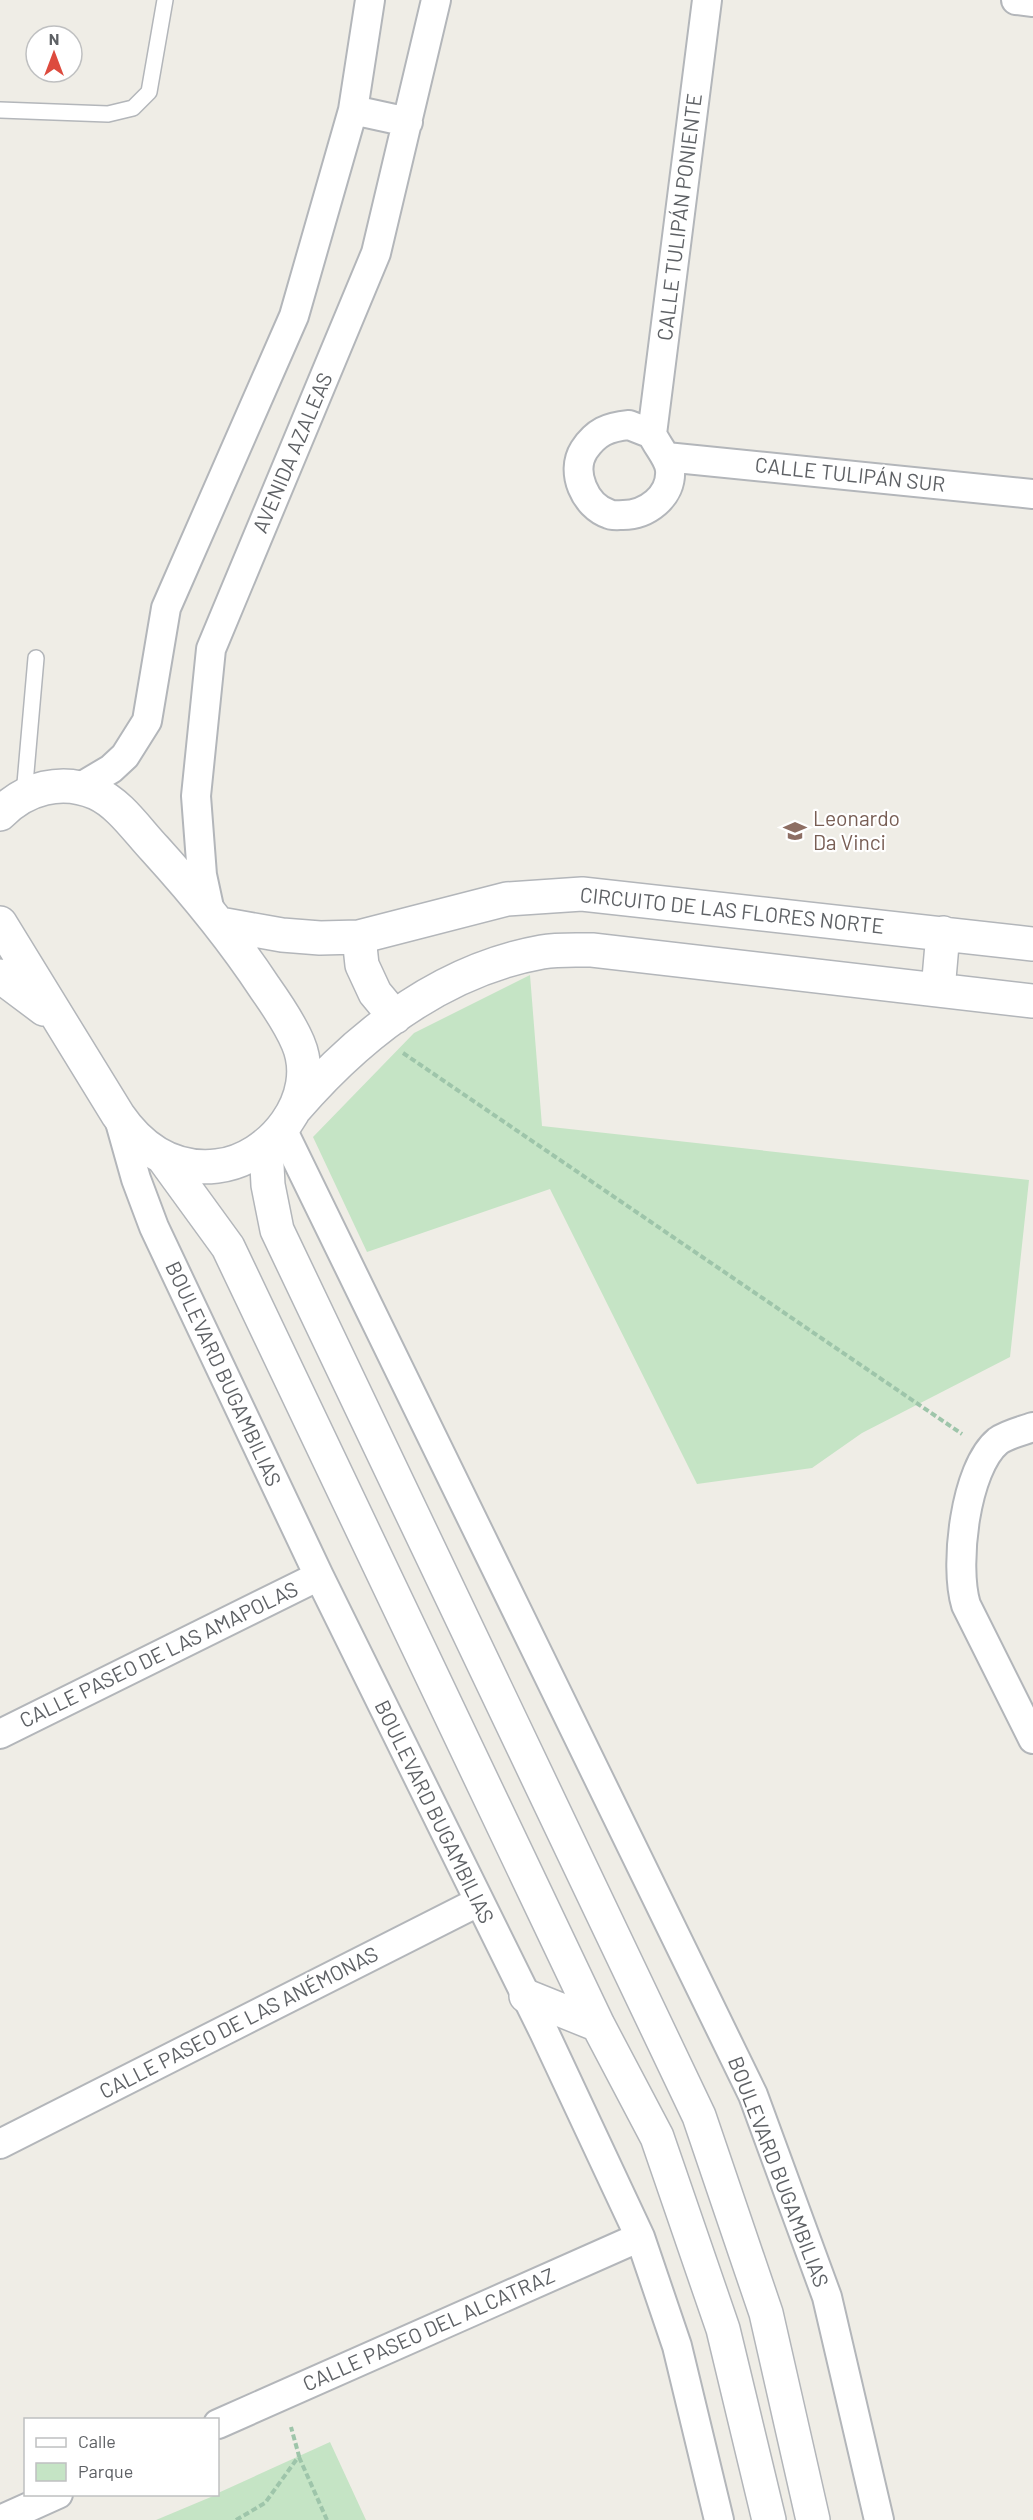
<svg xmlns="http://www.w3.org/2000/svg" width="1033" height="2520" font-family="Barlow,sans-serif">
<rect width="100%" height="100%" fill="#efede6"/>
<path fill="#c5e4c5" d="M 530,975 L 542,1126 L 1029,1180 L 1010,1357 L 862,1433 L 812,1468 L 697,1484 L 550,1189 L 367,1252 L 313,1137 L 414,1033 Z
M 330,2442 L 366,2520 L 156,2520 L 218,2494 L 218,2493 Z"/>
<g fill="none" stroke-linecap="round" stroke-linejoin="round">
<g stroke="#b3b6ba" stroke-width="18">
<path id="service" d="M 0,110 L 108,114 L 133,108 L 149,92 L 165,0
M 24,795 L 36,658"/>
</g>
<g stroke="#b3b6ba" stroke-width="32">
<path id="minor" d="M 1016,0 L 1033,2
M 353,110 L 408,122
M 629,425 L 652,434 C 657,446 669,458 670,470 C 672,497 646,515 623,515 C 619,515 612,516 609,514 C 585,506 570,472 584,450 C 596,432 608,427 629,425 Z
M 652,434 L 707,0
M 666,457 L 1033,494
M 79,788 L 111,769 L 125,756 L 147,721 L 166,608 L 294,316 L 353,110 L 370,0
M 210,912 L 202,875 L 196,796 L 211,649 L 376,253 L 436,0
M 118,1115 L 136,1179 L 154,1227 L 319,1576 L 544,2032 L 640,2237 L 677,2346 L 719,2520
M 282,1129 L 753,2095 L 827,2297 L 879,2520
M 1033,1427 C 1022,1431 1008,1434 998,1441 C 965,1468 954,1566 966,1605 L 1033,1739
M 0,1734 L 319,1576
M 0,2144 L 478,1902
M 218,2424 L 640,2237
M 0,2520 L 58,2494"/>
</g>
<g stroke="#b3b6ba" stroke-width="36">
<path id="tertiary" d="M 0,814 C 25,788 62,778 96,793 C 120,804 137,830 155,849 C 195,893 232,938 265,988 C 277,1005 290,1024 298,1043 C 321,1097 271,1160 217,1166 C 174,1171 142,1150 118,1115 L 0,923
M 220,924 L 282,935 L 320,938 L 359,937 L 507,899 L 582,894 L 1033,944
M 359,937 L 362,965 L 375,993 L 395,1017
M 0,976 L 44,1009
M 938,990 L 943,933
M 295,1109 C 359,1035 442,970 542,952 C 558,949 576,950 592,950 L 1033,1001
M 266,1146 L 268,1185 L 277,1230 L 699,2116 L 766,2313 L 813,2520
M 164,1159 L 228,1247 L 598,2025 L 657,2137 L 723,2329 L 769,2520
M 526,1996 L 598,2025"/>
</g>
<path stroke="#9ec5aa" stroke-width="4" stroke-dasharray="6 3" stroke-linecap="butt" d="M 403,1053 L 962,1434
M 299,2457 L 327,2520
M 236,2520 L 265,2503 L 299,2456 L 291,2427"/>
<use href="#service" stroke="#fff" stroke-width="15"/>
<use href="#minor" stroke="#fff" stroke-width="28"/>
<use href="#tertiary" stroke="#fff" stroke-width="33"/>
</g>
<defs>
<g id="school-bare" transform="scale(1.8)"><path d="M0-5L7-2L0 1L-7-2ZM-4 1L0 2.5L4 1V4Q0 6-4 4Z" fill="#8d6e63" stroke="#fff" stroke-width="2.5" paint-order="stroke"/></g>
</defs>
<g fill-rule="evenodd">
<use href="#school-bare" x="795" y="831"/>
</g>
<g text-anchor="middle" stroke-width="4.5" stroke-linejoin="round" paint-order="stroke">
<g font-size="21" fill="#5e6165" stroke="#fff">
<text transform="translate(680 217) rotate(-83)" y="7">CALLE TULIPÁN PONIENTE</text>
<text transform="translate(293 453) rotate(-67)" y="7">AVENIDA AZALEAS</text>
<text transform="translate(850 475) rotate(6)" y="7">CALLE TULIPÁN SUR</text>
<text transform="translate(732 911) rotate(6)" y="7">CIRCUITO DE LAS FLORES NORTE</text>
<text transform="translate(223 1374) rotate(65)" y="7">BOULEVARD BUGAMBILIAS</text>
<text transform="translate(159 1655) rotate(-26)" y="7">CALLE PASEO DE LAS AMAPOLAS</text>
<text transform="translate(434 1812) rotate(64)" y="7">BOULEVARD BUGAMBILIAS</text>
<text transform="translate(239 2023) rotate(-27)" y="7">CALLE PASEO DE LAS ANÉMONAS</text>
<text transform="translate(778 2172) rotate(69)" y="7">BOULEVARD BUGAMBILIAS</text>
<text transform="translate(429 2330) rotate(-24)" y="7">CALLE PASEO DEL ALCATRAZ</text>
</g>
<g font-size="21" fill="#785e54" stroke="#fff" text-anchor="start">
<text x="813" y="826">Leonardo<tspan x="813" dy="24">Da Vinci</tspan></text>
</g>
</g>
<rect x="24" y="2418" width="195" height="78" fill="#ffffff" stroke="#bfc0c1" stroke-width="1.5"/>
<rect x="36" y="2438" width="30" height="9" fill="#ffffff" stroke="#bfc0c1" stroke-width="1.5"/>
<text x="78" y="2448" font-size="18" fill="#5e6165">Calle</text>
<rect x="36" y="2463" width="30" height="18" fill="#c5e4c5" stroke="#bfc0c1" stroke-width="1.5"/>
<text x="78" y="2478" font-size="18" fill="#5e6165">Parque</text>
<g transform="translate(54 54)"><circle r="28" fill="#ffffff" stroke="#bfc0c1" stroke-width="1.5"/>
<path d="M0-4.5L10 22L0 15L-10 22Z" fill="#dd4b3e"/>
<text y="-9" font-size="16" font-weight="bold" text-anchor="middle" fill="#5e6165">N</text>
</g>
</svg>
